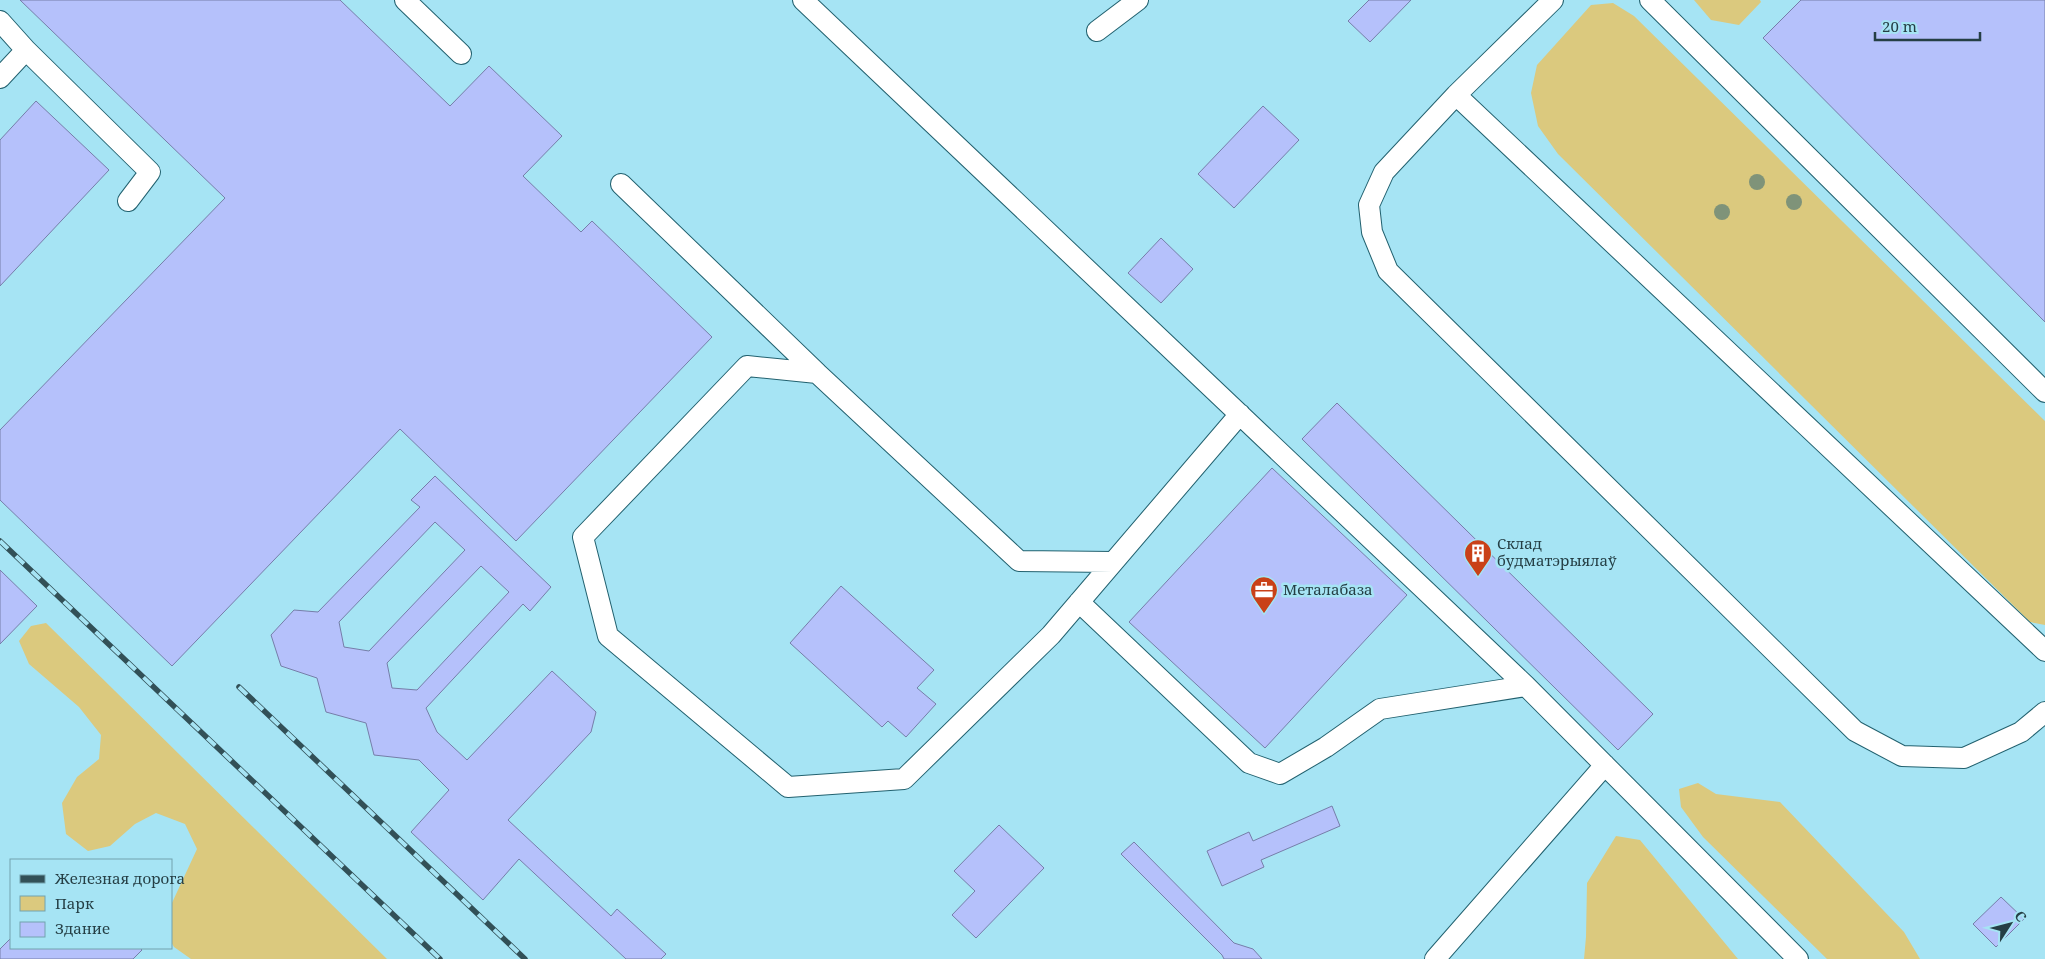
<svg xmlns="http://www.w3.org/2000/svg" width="2045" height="959" font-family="'Noto Serif',serif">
<rect width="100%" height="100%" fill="#a6e4f4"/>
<path fill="#dbc97e" d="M 1694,0 L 1760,0 L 1761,2 L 1739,25 L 1711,20 Z
M 1613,3 L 1634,16 L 2045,421 L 2045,625 L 2030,622 L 1558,154 L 1538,126 L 1531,93 L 1537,65 L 1591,5 Z
M 46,623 L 387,959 L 191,959 L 174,947 L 171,942 L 171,905 L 197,849 L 185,824 L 156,813 L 135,824 L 110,846 L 88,851 L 66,834 L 62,803 L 77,777 L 99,759 L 101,735 L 79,707 L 29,664 L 19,641 L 31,626 Z
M 1698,783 L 1716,794 L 1780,802 L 1904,932 L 1920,959 L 1827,959 L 1703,837 L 1681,807 L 1679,789 Z
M 1616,836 L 1640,840 L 1738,959 L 1584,959 L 1586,937 L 1587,883 Z"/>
<path fill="#b5c1fb" stroke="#767ea9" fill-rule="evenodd" d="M 20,0 L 340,0 L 450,106 L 489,66 L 562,136 L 523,176 L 581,232 L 592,221 L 712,337 L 516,541 L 400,429 L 172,666 L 0,500 L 0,430 L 225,198 Z
M 1369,0 L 1411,0 L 1370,42 L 1348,21 Z
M 1801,0 L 2045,0 L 2045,322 L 1763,38 Z
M 36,101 L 109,170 L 0,286 L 0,140 Z
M 1263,106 L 1299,140 L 1234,208 L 1198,174 Z
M 1161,238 L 1193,269 L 1161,303 L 1128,273 Z
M 1337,403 L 1653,714 L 1618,750 L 1302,439 Z
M 1272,468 L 1407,595 L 1265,748 L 1129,622 Z
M 435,476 L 551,587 L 530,611 L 523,604 L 426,708 L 437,732 L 467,760 L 552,671 L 596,712 L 591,732 L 508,820 L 611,916 L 617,909 L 666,954 L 661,959 L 626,959 L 519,859 L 483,900 L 411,832 L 449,790 L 419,760 L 374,755 L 366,723 L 326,712 L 317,678 L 281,666 L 271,635 L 294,610 L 318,612 L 420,507 L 411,500 ZM 435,522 L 465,550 L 369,651 L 344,647 L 339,622 ZM 481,566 L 509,592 L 417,690 L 392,688 L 387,663 Z
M 0,570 L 37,606 L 0,644 Z
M 841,586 L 934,670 L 917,688 L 936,704 L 906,737 L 888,721 L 882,727 L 790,643 Z
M 1332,806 L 1340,826 L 1261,860 L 1264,867 L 1222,886 L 1207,851 L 1249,832 L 1253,841 Z
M 999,825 L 1044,868 L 976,938 L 952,915 L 975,891 L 954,871 Z
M 1134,842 L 1234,943 L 1253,949 L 1262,959 L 1224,959 L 1222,955 L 1121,854 Z
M 2001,897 L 2024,919 L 1996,947 L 1973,924 Z
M 11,938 L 11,948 L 140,948 L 142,950 L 133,959 L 0,959 L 0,949 Z"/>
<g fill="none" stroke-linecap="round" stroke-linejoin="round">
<g stroke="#22616f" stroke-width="22">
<path id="service" d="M 405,0 L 461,54
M 803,0 L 1526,686 L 1798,959
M 1553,0 L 1456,95 L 1384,172 L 1369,205 L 1372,232 L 1388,271 L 1855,731 L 1902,756 L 1964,758 L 2021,732 L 2045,712
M 1650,0 L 2045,392
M 0,21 L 26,50 L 0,78
M 1097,31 L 1138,0
M 26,50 L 150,172 L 128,201
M 1456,95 L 2045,651
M 621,184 L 817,373
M 1113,562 L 1019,561 L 817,373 L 747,366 L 583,537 L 608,636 L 788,787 L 904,779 L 1051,635 L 1240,414
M 1079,602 L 1249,763 L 1280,774 L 1326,747 L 1380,709 L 1526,686
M 1435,959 L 1605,765"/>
</g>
<use href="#service" stroke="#fff" stroke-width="20"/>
<g stroke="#325057" stroke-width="5.5">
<path id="rail" d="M 0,541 L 440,959
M 239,687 L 525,959"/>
</g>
<use href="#rail" stroke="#a6e4f4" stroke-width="4" stroke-dasharray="11" stroke-linecap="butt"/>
</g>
<g fill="#7f9379">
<circle cx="1757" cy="182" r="8"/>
<circle cx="1794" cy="202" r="8"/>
<circle cx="1722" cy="212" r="8"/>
</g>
<defs>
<g id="building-pin" transform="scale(1.4375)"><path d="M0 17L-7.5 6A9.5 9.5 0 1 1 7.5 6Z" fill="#c94118" stroke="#a6e4f4"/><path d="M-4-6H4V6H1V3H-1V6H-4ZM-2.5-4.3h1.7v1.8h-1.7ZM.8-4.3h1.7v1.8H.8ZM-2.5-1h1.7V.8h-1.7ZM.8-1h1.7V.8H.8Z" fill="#fff"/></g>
<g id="office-pin" transform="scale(1.4375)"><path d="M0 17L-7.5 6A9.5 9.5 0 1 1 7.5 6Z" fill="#c94118" stroke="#a6e4f4"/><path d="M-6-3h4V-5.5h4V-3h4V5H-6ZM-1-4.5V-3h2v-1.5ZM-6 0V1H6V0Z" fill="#fff"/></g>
</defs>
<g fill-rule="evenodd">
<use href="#building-pin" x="1478" y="553"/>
<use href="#office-pin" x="1264" y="590"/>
</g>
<g text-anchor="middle" stroke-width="5" stroke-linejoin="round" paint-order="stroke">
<g font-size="15" fill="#253f45" stroke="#a6e4f4" text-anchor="start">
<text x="1497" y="549">Склад<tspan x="1497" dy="17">будматэрыялаў</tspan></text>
<text x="1283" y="595">Металабаза</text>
</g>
</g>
<rect x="10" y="859" width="162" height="90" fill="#a6e4f4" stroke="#72a2ae"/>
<rect x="20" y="875" width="25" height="8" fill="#325057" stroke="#72a2ae"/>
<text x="55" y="884" font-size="15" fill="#253f45">Железная дорога</text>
<rect x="20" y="896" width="25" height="15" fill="#dbc97e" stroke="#72a2ae"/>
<text x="55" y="909" font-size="15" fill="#253f45">Парк</text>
<rect x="20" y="922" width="25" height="15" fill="#b5c1fb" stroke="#72a2ae"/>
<text x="55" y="934" font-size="15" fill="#253f45">Здание</text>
<g transform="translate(2010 924) rotate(54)" stroke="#a6e4f4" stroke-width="4" paint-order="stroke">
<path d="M0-4L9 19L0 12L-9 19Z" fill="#253f45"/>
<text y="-8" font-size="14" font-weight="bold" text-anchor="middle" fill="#253f45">С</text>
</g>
<path d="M1875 32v8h105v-8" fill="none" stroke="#253f45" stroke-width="2.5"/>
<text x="1882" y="32" font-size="15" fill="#253f45" stroke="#a6e4f4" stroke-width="4" paint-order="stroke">20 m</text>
</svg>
